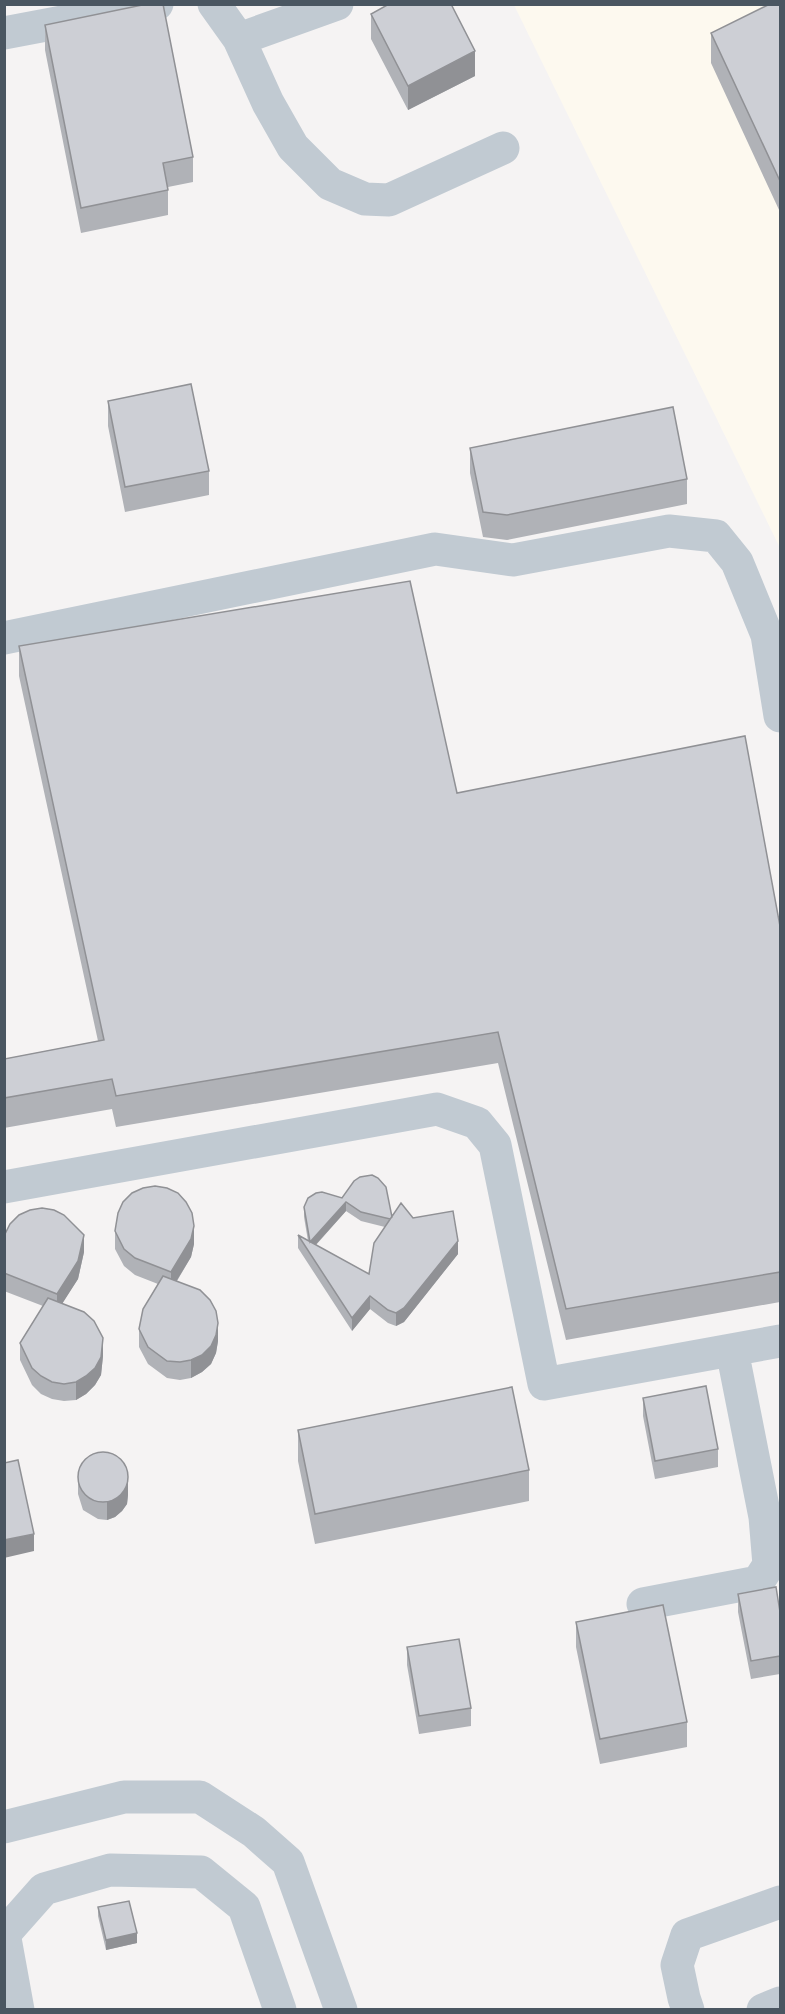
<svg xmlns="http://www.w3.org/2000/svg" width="785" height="2014" font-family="Overpass,sans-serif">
<rect width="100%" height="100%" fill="#f5f3f3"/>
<path fill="#fdf9ef" d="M 514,5 L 780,5 L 780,548 Z"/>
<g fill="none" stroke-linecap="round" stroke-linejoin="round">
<path stroke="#c1cad2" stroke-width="33" d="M 214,4 L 239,39 L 337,4
M 4,33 L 157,4
M 239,39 L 268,103 L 293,147 L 330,184 L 365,199 L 389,200 L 503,148
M 4,638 L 435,549 L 513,560 L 669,531 L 716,536 L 737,562 L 767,635 L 780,716
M 4,1187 L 437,1109 L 477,1123 L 495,1145 L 544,1384 L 780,1341
M 643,1604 L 758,1582 L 769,1565 L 765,1517 L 732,1350
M 4,1827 L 124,1797 L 200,1797 L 254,1832 L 288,1862 L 341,2010
M 4,1933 L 18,2010
M 5,1933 L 44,1889 L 110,1870 L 201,1872 L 244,1907 L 280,2010
M 688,2010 L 684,1998 L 677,1965 L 687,1935 L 780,1902
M 763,2010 L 780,2003"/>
</g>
<path fill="#b0b2b7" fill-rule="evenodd" d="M 780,4 L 780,212 L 711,63 L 711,33 Z
M 371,14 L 475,76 L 408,110 L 371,39 Z
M 45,25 L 193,157 L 193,182 L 168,187 L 168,215 L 81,233 L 45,50 Z
M 108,401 L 209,471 L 209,495 L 125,512 L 108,426 Z
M 470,448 L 687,479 L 687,504 L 507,540 L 483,537 L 470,473 Z
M 19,646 L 457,793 L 780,926 L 780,1302 L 566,1340 L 498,1063 L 116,1127 L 112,1109 L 4,1128 L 4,1059 L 98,1041 L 19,676 Z
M 316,1193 L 392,1217 L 413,1218 L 458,1254 L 404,1322 L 396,1326 L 388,1323 L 370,1309 L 352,1331 L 298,1248 L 298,1235 L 308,1241 L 304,1217 L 304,1207 ZM 346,1211 L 361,1221 L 385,1227 L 369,1274 L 316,1245 Z
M 115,1231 L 194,1244 L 191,1257 L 177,1281 L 218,1341 L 216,1353 L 211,1364 L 202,1372 L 191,1378 L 180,1380 L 167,1378 L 148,1364 L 139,1347 L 139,1329 L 158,1284 L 135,1275 L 124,1266 L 115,1249 Z
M 4,1236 L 84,1252 L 78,1279 L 62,1303 L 103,1356 L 101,1375 L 95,1385 L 86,1394 L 76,1400 L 64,1401 L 52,1399 L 41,1394 L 32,1385 L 20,1360 L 20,1343 L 43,1306 L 4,1291 Z
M 643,1398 L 718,1449 L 718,1467 L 655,1479 L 643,1416 Z
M 298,1430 L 529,1470 L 529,1501 L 315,1544 L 298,1461 Z
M 78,1477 L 128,1495 L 127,1504 L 122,1511 L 115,1517 L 107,1520 L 98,1519 L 83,1510 L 78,1494 Z
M 738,1594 L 780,1612 L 780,1674 L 751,1679 L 738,1612 Z
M 576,1622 L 687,1722 L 687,1747 L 600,1764 L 576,1647 Z
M 407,1647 L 471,1708 L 471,1726 L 419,1734 L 407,1665 Z
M 98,1907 L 137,1943 L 106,1950 L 98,1916 Z"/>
<path fill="#909195" d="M 475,51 L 475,76 L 408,110 L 408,86 Z
M 346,1202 L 346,1211 L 310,1251 L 310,1242 Z
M 194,1226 L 194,1244 L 191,1257 L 171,1290 L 171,1272 Z
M 84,1235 L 84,1252 L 78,1279 L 57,1312 L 57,1294 Z
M 458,1241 L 458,1254 L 404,1322 L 396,1326 L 396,1313 Z
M 370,1296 L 370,1309 L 352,1331 L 352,1318 Z
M 218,1323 L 218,1341 L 216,1353 L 211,1364 L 202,1372 L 191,1378 L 191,1360 Z
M 103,1338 L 103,1356 L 101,1375 L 95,1385 L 86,1394 L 76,1400 L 76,1382 Z
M 128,1477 L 128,1495 L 127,1504 L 122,1511 L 115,1517 L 107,1520 L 107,1502 Z
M 34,1534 L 34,1551 L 4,1558 L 4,1540 Z
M 137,1933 L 137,1943 L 106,1950 L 106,1940 Z"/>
<path fill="#cdcfd5" stroke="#909195" stroke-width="1.5" d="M 147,4 L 163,4 L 193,157 L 163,163 L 168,190 L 81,208 L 45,25 Z
M 389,4 L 451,4 L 475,51 L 408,86 L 371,14 Z
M 770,4 L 780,4 L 780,181 L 711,33 Z
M 191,384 L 209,471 L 125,487 L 108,401 Z
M 673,407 L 687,479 L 507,515 L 483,512 L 470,448 Z
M 410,581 L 457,793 L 745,736 L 780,926 L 780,1272 L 566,1309 L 498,1032 L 116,1096 L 112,1079 L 4,1098 L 4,1059 L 104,1040 L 19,646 Z
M 372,1175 L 378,1178 L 386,1187 L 392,1217 L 390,1219 L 361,1212 L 346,1202 L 310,1242 L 304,1207 L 308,1198 L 316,1193 L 322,1192 L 342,1198 L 354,1181 L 360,1177 Z
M 155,1186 L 167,1188 L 178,1193 L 186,1202 L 192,1213 L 194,1226 L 191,1239 L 171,1272 L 135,1258 L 124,1249 L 115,1231 L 118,1213 L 123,1202 L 132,1193 L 143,1188 Z
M 401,1203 L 413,1218 L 453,1211 L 458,1241 L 404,1308 L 396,1313 L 388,1310 L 370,1296 L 352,1318 L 298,1235 L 369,1274 L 374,1243 Z
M 42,1208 L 54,1210 L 64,1215 L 84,1235 L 78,1261 L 57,1294 L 4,1273 L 4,1236 L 10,1224 L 19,1215 L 30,1210 Z
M 163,1276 L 200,1290 L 210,1300 L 216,1311 L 218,1323 L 216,1335 L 211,1346 L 202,1355 L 191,1360 L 180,1362 L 167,1361 L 148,1347 L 139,1329 L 143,1309 Z
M 48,1298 L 84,1312 L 94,1321 L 103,1338 L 101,1357 L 95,1368 L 86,1376 L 76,1382 L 64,1384 L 52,1382 L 41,1376 L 32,1368 L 20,1343 Z
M 706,1386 L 718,1449 L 655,1461 L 643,1398 Z
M 512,1387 L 529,1470 L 315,1514 L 298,1430 Z
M78 1477a25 25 0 1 1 50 0a25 25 0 1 1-50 0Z
M 18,1460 L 34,1534 L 4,1540 L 4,1463 Z
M 776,1587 L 780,1612 L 780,1656 L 751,1661 L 738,1594 Z
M 663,1605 L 687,1722 L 600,1739 L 576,1622 Z
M 459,1639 L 471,1708 L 419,1716 L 407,1647 Z
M 129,1901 L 137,1933 L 106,1940 L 98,1907 Z"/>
<rect width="785" height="2014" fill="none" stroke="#4a5661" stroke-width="12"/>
</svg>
